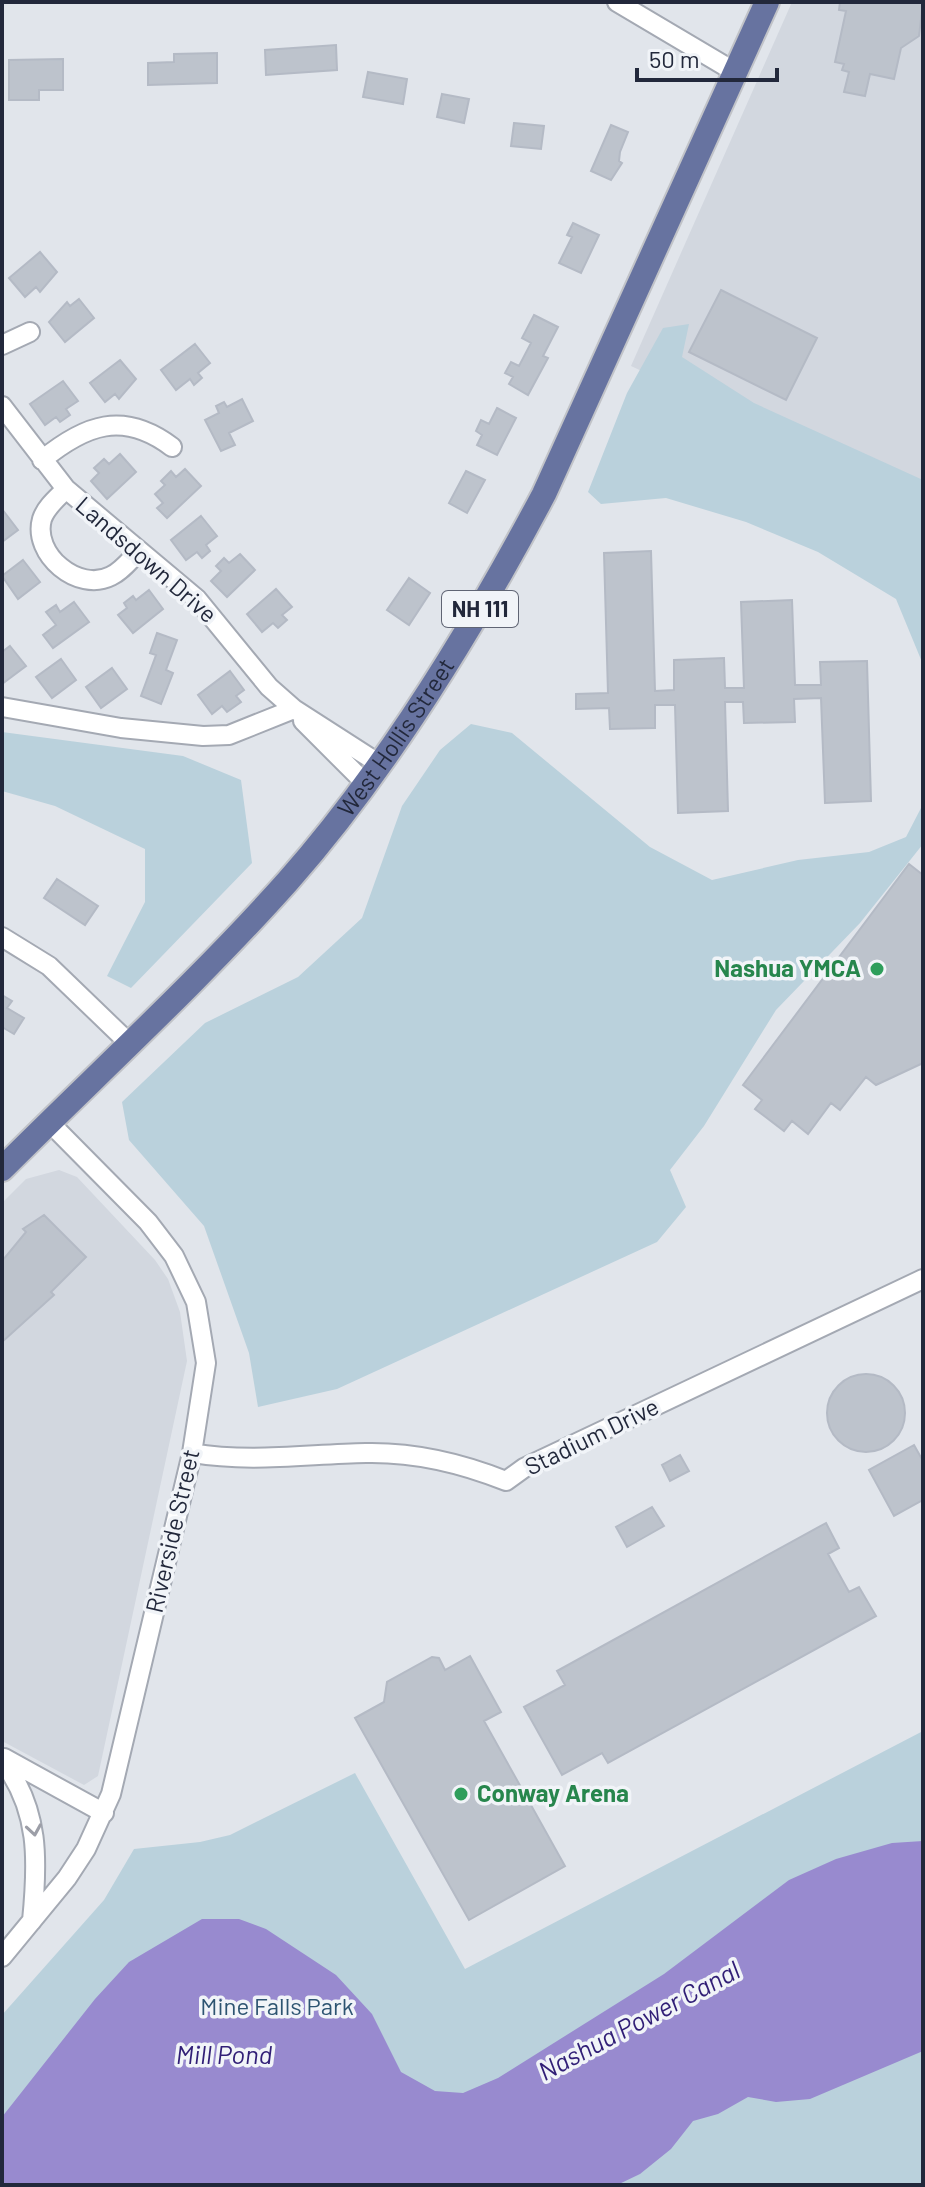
<svg xmlns="http://www.w3.org/2000/svg" width="925" height="2187" font-family="Barlow,sans-serif">
<rect width="100%" height="100%" fill="#e1e5eb"/>
<path fill="#d2d7df" d="M 792,2 L 923,2 L 923,503 L 631,366 Z
M 59,1170 L 77,1177 L 155,1260 L 168,1279 L 180,1312 L 187,1361 L 98,1776 L 84,1785 L 2,1741 L 2,1203 L 26,1179 Z"/>
<path fill="#bad1dc" d="M 689,324 L 682,357 L 754,403 L 923,480 L 923,844 L 860,923 L 776,1010 L 704,1126 L 670,1170 L 686,1207 L 657,1242 L 337,1389 L 258,1407 L 249,1353 L 204,1226 L 129,1140 L 122,1102 L 205,1023 L 298,977 L 362,918 L 402,806 L 440,750 L 471,724 L 512,733 L 650,847 L 712,880 L 798,860 L 869,852 L 906,837 L 921,808 L 922,662 L 896,599 L 818,552 L 746,522 L 666,498 L 601,504 L 588,492 L 627,393 L 663,328 Z
M 2,732 L 183,756 L 241,780 L 252,863 L 131,988 L 107,976 L 145,902 L 145,849 L 55,806 L 2,791 Z
M 923,1731 L 923,2185 L 2,2185 L 2,2015 L 104,1900 L 134,1849 L 200,1842 L 230,1835 L 355,1773 L 465,1969 Z"/>
<path fill="#988acf" d="M 923,1841 L 923,2051 L 810,2099 L 776,2102 L 748,2097 L 718,2114 L 693,2121 L 671,2149 L 640,2174 L 617,2185 L 2,2185 L 2,2117 L 95,1999 L 129,1962 L 202,1919 L 239,1919 L 266,1929 L 336,1975 L 372,2014 L 401,2072 L 435,2091 L 463,2093 L 498,2078 L 664,1974 L 789,1880 L 836,1859 L 892,1843 Z"/>
<path fill="#bdc3cc" stroke="#b4bac5" stroke-width="2" d="M 840,2 L 923,2 L 919,36 L 901,48 L 894,79 L 870,74 L 865,96 L 844,92 L 849,72 L 842,70 L 844,64 L 835,62 L 846,11 L 839,10 Z
M 336,45 L 337,70 L 266,75 L 265,50 Z
M 217,53 L 217,83 L 148,85 L 148,63 L 174,62 L 174,54 Z
M 63,59 L 63,90 L 39,90 L 39,100 L 9,100 L 9,60 Z
M 368,72 L 407,79 L 403,104 L 363,97 Z
M 442,94 L 469,99 L 464,123 L 437,117 Z
M 514,123 L 544,126 L 541,149 L 511,146 Z
M 611,125 L 628,132 L 620,152 L 619,161 L 622,163 L 611,180 L 591,171 Z
M 573,223 L 599,235 L 581,273 L 559,263 L 572,237 L 567,235 Z
M 40,252 L 57,272 L 40,292 L 36,287 L 25,297 L 9,278 Z
M 721,290 L 817,338 L 786,400 L 689,352 Z
M 79,299 L 94,318 L 65,342 L 49,322 L 67,302 L 70,306 Z
M 534,315 L 558,327 L 543,356 L 548,358 L 528,395 L 509,384 L 513,377 L 505,373 L 511,362 L 519,366 L 531,343 L 522,338 Z
M 195,344 L 210,363 L 198,373 L 202,378 L 194,385 L 190,379 L 176,390 L 161,370 Z
M 120,360 L 136,379 L 119,399 L 115,394 L 105,402 L 90,383 Z
M 63,381 L 78,401 L 66,409 L 70,415 L 60,422 L 56,417 L 45,425 L 30,404 Z
M 242,399 L 253,421 L 229,433 L 235,445 L 221,451 L 205,420 L 219,413 L 216,406 L 224,402 L 227,407 Z
M 497,408 L 516,418 L 497,455 L 477,445 L 482,435 L 476,431 L 481,420 L 489,424 Z
M 120,454 L 136,472 L 107,499 L 91,481 L 99,473 L 94,468 L 104,459 L 109,464 Z
M 185,469 L 201,486 L 167,518 L 157,508 L 163,503 L 155,494 L 165,485 L 161,481 L 171,471 L 176,477 Z
M 466,471 L 485,480 L 467,513 L 449,503 Z
M 2,509 L 18,530 L 2,542 Z
M 201,516 L 217,536 L 206,545 L 210,551 L 202,558 L 197,552 L 186,560 L 171,540 Z
M 651,551 L 655,691 L 674,690 L 674,660 L 724,658 L 725,688 L 744,688 L 741,602 L 792,600 L 795,685 L 821,685 L 820,662 L 867,661 L 871,801 L 825,803 L 821,698 L 794,699 L 795,722 L 744,723 L 743,702 L 725,702 L 728,811 L 678,813 L 675,705 L 655,705 L 655,728 L 610,729 L 609,708 L 576,709 L 576,694 L 608,693 L 604,553 Z
M 240,554 L 255,570 L 227,597 L 211,581 L 221,571 L 216,566 L 224,558 L 229,563 Z
M 23,560 L 40,582 L 18,599 L 2,576 Z
M 409,578 L 430,593 L 409,625 L 387,610 Z
M 276,589 L 292,607 L 282,615 L 287,620 L 278,628 L 273,623 L 262,632 L 247,614 Z
M 149,590 L 163,609 L 133,633 L 118,615 L 127,608 L 124,603 L 133,596 L 136,600 Z
M 74,602 L 89,622 L 53,648 L 43,635 L 56,625 L 46,612 L 56,605 L 60,612 Z
M 157,633 L 177,640 L 166,670 L 173,673 L 161,704 L 141,696 L 156,655 L 150,653 Z
M 10,646 L 26,666 L 2,684 L 2,652 Z
M 61,659 L 76,680 L 52,698 L 36,677 Z
M 112,668 L 127,689 L 101,708 L 86,687 Z
M 230,671 L 244,690 L 236,696 L 241,702 L 227,712 L 222,706 L 212,714 L 198,695 Z
M 909,864 L 923,875 L 923,1063 L 876,1085 L 866,1077 L 840,1110 L 831,1103 L 808,1134 L 792,1121 L 784,1131 L 755,1109 L 762,1100 L 743,1085 Z
M 57,879 L 98,906 L 85,925 L 44,898 Z
M 2,995 L 12,1001 L 7,1008 L 24,1018 L 14,1034 L 2,1027 Z
M 44,1215 L 86,1257 L 51,1292 L 54,1295 L 2,1342 L 2,1261 L 26,1232 L 23,1229 Z
M827 1413a39 39 0 1 1 78 0a39 39 0 1 1-78 0Z
M 914,1445 L 923,1461 L 923,1500 L 894,1516 L 869,1470 Z
M 680,1455 L 689,1471 L 670,1481 L 662,1465 Z
M 652,1507 L 664,1526 L 627,1547 L 616,1527 Z
M 826,1523 L 839,1548 L 828,1554 L 849,1592 L 859,1587 L 876,1616 L 608,1763 L 602,1753 L 562,1775 L 524,1707 L 565,1685 L 557,1671 Z
M 470,1656 L 501,1712 L 484,1721 L 565,1866 L 469,1920 L 355,1718 L 384,1702 L 387,1682 L 432,1657 L 439,1658 L 445,1670 Z"/>
<g fill="none" stroke-linecap="round" stroke-linejoin="round">
<g stroke="#a4a9b3" stroke-width="22">
<path id="street" d="M 617,2 L 735,72
M 2,345 L 30,332
M 2,406 L 66,489 L 197,599 L 269,687 L 294,709 L 378,763
M 42,460 C 85,425 123,410 172,447
M 66,489 C 57,498 46,507 42,519 C 32,554 78,593 111,576 C 122,571 130,560 139,551
M 2,707 L 121,728 L 203,736 L 229,735 L 294,709
M 303,721 L 365,783
M 2,937 L 49,966 L 131,1045
M 192,1453 C 250,1463 308,1454 366,1453 C 415,1452 461,1463 506,1481 L 524,1468 L 923,1279
M 4,1758 L 104,1813
M 2,1760 C 40,1810 38,1861 32,1921
M 2,1957 L 67,1878 L 86,1849 L 111,1794 L 192,1453 L 206,1363 L 196,1302 L 174,1256 L 148,1222 L 49,1122"/>
</g>
<g stroke="#c1c3c8" stroke-width="28">
<g id="primary">
<path id="s1" d="M 2,1169 C 98,1073 198,982 288,881 C 387,769 474,626 544,494 L 767,2"/>
</g>
</g>
<use href="#street" stroke="#fff" stroke-width="18"/>
<use href="#primary" stroke="#6773a0" stroke-width="24"/>
</g>
<defs><path id="oneway-chevron" d="M-2-3.5L2.5 0L-2 3.5" fill="none" stroke-width="1.6" stroke-linecap="round" stroke-linejoin="round" transform="scale(2)"/></defs>
<use stroke="#9c9ea7" href="#oneway-chevron" transform="translate(34 1830) rotate(81)"/>
<g fill="#2e9e5b" stroke="#f1f4f8" stroke-width="3">
<circle cx="877" cy="969" r="8"/>
<circle cx="461" cy="1794" r="8"/>
</g>
<g text-anchor="middle" stroke-width="7" stroke-linejoin="round" paint-order="stroke">
<rect fill="#f1f4f8" stroke="#606574" stroke-width="2" x="442" y="591" width="76" height="36" rx="6"/>
<g font-size="22" font-weight="bold" fill="#22283b">
<text x="480" y="617">NH 111</text>
</g>
<g font-size="24" fill="#22283b" stroke="#f1f4f8">
<text transform="translate(146 560) rotate(41)" y="8">Landsdown Drive</text>
<text dy="8" stroke="none"><textPath href="#s1" startOffset="586">West Hollis Street</textPath></text>
<text transform="translate(592 1437) rotate(-26)" y="8">Stadium Drive</text>
<text transform="translate(173 1531) rotate(-77)" y="8">Riverside Street</text>
</g>
<g font-size="24" font-weight="bold" fill="#27864d" stroke="#f1f4f8" text-anchor="end">
<text x="861" y="977">Nashua YMCA</text>
<text x="477" y="1802" text-anchor="start">Conway Arena</text>
</g>
<g font-size="24" fill="#2d5471" stroke="#f1f4f8">
<text x="277" y="2015">Mine Falls Park</text>
</g>
<g font-size="26" font-style="italic" fill="#301e76" stroke="#f1f4f8">
<text transform="translate(639 2021) rotate(-28)" y="9">Nashua Power Canal</text>
<text x="224" y="2064">Mill Pond</text>
</g>
</g>
<rect width="925" height="2187" fill="none" stroke="#22283b" stroke-width="8"/>
<path d="M637 68v12h140v-12" fill="none" stroke="#22283b" stroke-width="4"/>
<text x="649" y="68" font-size="24" fill="#22283b" stroke="#f1f4f8" stroke-width="6" paint-order="stroke">50 m</text>
</svg>
